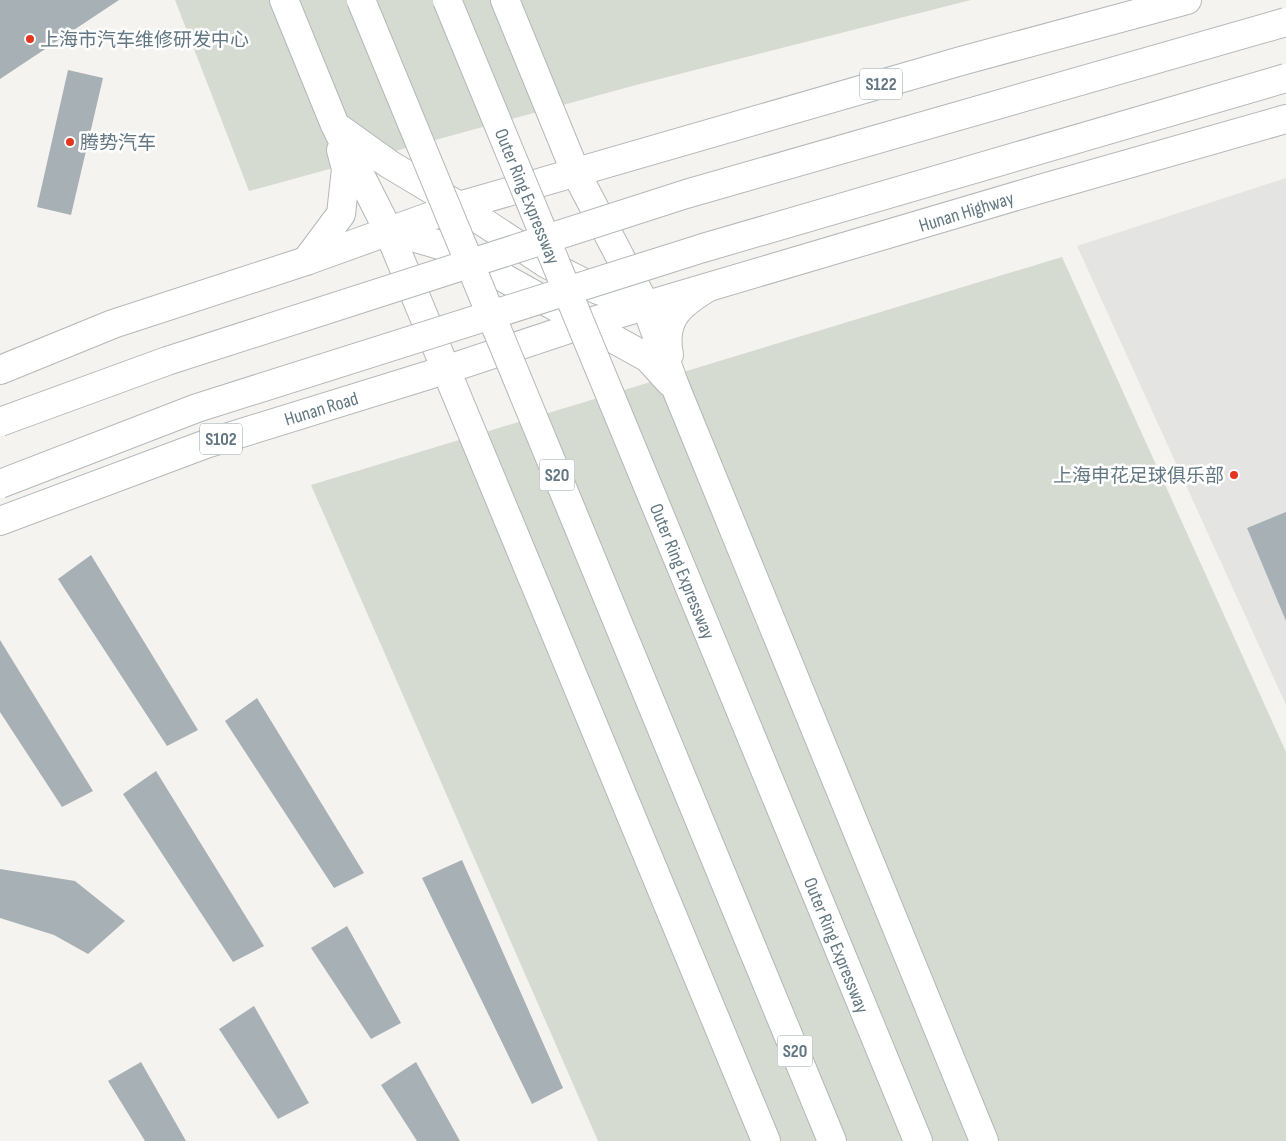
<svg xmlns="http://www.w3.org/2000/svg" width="1286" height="1141" font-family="'Sofia Sans Condensed','Noto Sans SC',sans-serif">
<rect width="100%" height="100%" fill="#f4f3ef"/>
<path fill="#e4e5e3" d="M 1286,178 L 1286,705 L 1077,246 Z"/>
<path fill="#d5dbd0" d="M 175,0 L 971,0 L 636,85 L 249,191 Z
M 1062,257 L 1286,752 L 1286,1141 L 598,1141 L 311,485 Z"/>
<path fill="#a7b0b4" d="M 0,0 L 119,0 L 0,79 Z
M 68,70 L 103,78 L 71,215 L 37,207 Z
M 1286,512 L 1286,621 L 1247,528 Z
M 91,555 L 198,730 L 167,746 L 58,579 Z
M 0,640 L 93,791 L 62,807 L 0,712 Z
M 257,698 L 364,873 L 334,888 L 225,721 Z
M 156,771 L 264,946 L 233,962 L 123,794 Z
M 462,860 L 563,1088 L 532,1104 L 422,878 Z
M 0,869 L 75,881 L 125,921 L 88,954 L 54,935 L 0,918 Z
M 347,926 L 401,1023 L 371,1039 L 311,948 Z
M 254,1006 L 309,1103 L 278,1119 L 219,1029 Z
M 141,1062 L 186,1141 L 145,1141 L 108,1081 Z
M 416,1062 L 460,1141 L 417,1141 L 381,1085 Z"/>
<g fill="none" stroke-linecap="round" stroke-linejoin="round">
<g stroke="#b3b8bb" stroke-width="30">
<path id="primary" d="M 0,370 L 113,324 L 306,261 L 459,206 L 961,61 L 1187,0
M 0,521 L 206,444 L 445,370 L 587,323 L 1040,189 L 1286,119"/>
</g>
<g stroke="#b3b7b9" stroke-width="30">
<path id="highway" d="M 284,0 L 335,125 L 388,230 L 766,1141
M 505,0 L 575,171 L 646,306 L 675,386 L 984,1141
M 340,129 L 389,164 L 459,206 L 547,264 L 598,290 L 646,306
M 388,230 L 440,245 L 486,268 L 648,358 L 670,382
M 306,261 L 341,214 L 346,169 L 341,150
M 669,355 C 662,319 679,305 707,288
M 827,920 L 918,1141
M 753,950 L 832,1141"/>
</g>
<use href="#primary" stroke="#fff" stroke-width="28"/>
<use href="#highway" stroke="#fff" stroke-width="28"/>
<g stroke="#b3b8bb" stroke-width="30" stroke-linecap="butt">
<path id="primary-bridge" d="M 0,422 L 167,361 L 686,194 L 1286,22
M 0,484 L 197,408 L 703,248 L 1286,78"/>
</g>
<g stroke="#b3b7b9" stroke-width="30" stroke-linecap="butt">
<path id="highway-bridge" d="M 361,0 L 753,950
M 447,0 L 827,920"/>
</g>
<use href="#primary-bridge" stroke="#fff" stroke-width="28"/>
<use href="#highway-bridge" stroke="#fff" stroke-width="28"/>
</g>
<g fill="#e4361f" stroke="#fff" stroke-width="2">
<circle cx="30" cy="39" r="5"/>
<circle cx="70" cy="142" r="5"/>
<circle cx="1234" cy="475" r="5"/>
</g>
<g text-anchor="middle" stroke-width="5" stroke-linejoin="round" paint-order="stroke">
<g fill="#fff" stroke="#91a0a7" stroke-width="1">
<rect x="860" y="68.5" width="42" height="31" rx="4"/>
<rect x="200" y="423.5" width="42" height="31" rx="4"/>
<rect x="539.5" y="459.5" width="35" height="31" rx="4"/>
<rect x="777.5" y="1035.5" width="35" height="31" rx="4"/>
</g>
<g font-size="18" font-weight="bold" fill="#627781">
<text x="881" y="90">S122</text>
<text x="221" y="445">S102</text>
<text x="557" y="481">S20</text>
<text x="795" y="1057">S20</text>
</g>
<g font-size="19" fill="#627781" stroke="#fff" text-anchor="start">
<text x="40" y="46">上海市汽车维修研发中心</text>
<text x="80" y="149">腾势汽车</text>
<text x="1224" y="482" text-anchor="end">上海申花足球俱乐部</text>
</g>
<g font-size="19" fill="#627781" stroke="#fff">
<text transform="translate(528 196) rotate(68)" y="7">Outer Ring Expressway</text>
<text transform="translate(966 211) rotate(-17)" y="7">Hunan Highway</text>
<text transform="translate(321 408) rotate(-17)" y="7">Hunan Road</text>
<text transform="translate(683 571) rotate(68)" y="7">Outer Ring Expressway</text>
<text transform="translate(837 945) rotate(68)" y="7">Outer Ring Expressway</text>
</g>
</g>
</svg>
